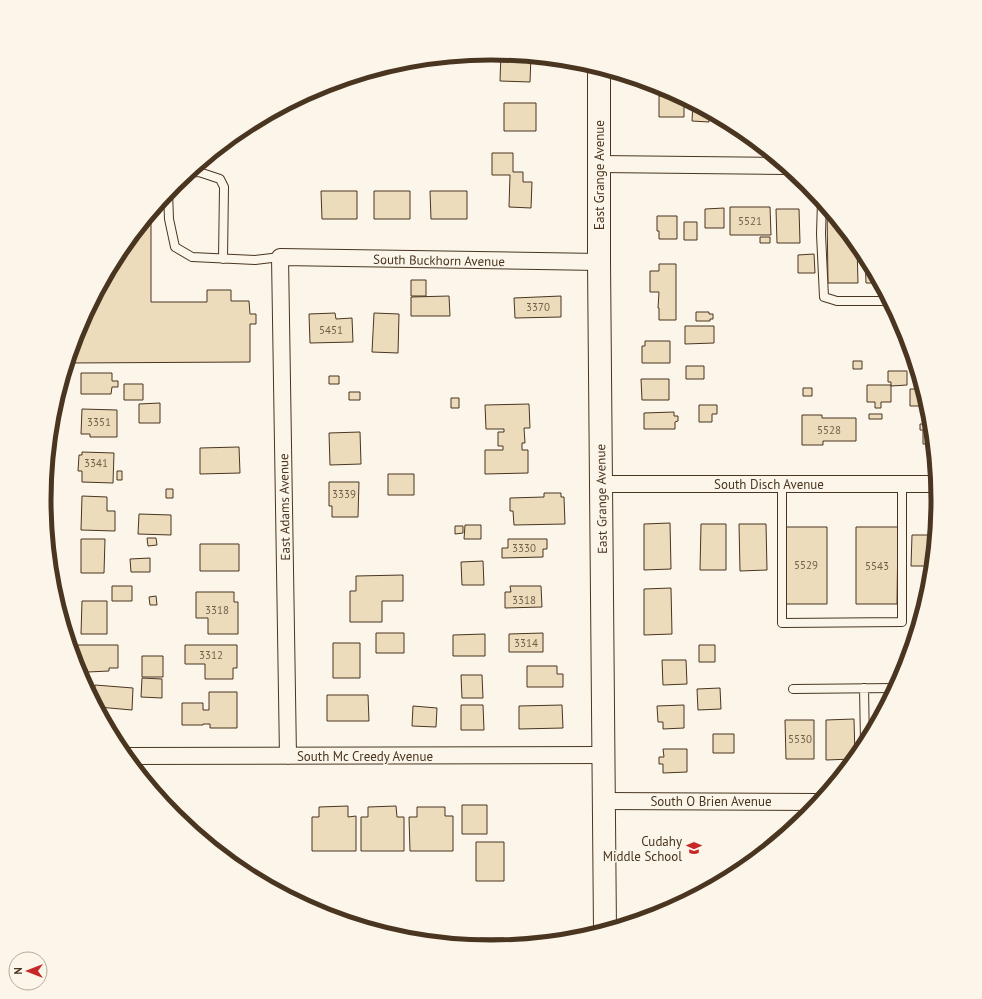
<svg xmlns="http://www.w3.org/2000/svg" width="982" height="999" font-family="'PT Sans',sans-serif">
<rect width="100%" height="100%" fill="#fbf6e9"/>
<path fill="#ecdcbc" stroke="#4a3520" d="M 501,53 L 531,56 L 530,82 L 500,81 Z
M 659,96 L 680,96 L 684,98 L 684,117 L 659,117 Z
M 504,103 L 536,103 L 536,131 L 504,131 Z
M 693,103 L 709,112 L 709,122 L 692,121 Z
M 492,153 L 513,153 L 513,172 L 523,172 L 523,182 L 532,182 L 531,208 L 509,207 L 510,175 L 492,175 Z
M 321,191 L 357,191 L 357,219 L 322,219 Z
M 374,191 L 410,191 L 410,219 L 374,219 Z
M 430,191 L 467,191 L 467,219 L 431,219 Z
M 730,207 L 770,207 L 771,235 L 730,235 Z
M 724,208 L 724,228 L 705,228 L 705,209 Z
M 827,208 L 857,245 L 858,283 L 828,283 Z
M 776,209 L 799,209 L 800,243 L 777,243 Z
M 151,213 L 151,302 L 207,302 L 207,290 L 231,290 L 231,301 L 249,301 L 250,314 L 256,314 L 256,324 L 250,324 L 250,362 L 67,363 L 78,328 L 119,251 Z
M 657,216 L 677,216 L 677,239 L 659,239 L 659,231 L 657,231 Z
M 684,222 L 697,222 L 697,240 L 684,240 Z
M 760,237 L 770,237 L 770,243 L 760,243 Z
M 814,254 L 815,273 L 798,273 L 798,255 Z
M 865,256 L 880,283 L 866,283 Z
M 659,264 L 676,264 L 676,320 L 659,320 L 659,308 L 658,308 L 659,292 L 650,292 L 650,271 L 659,271 Z
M 411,280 L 426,280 L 426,296 L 411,296 Z
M 449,296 L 450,316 L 411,316 L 411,297 Z
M 561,296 L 561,317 L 515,318 L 514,298 Z
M 696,312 L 709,312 L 709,314 L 713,314 L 713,319 L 710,319 L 710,321 L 696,321 Z
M 335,313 L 336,319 L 352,318 L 353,342 L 310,343 L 309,314 Z
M 374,313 L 399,314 L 398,353 L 372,352 Z
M 685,326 L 714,326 L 714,343 L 685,344 Z
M 645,341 L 670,341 L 670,363 L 642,363 L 642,346 L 645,346 Z
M 853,361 L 862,361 L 862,369 L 853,369 Z
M 686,366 L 704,366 L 704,379 L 686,379 Z
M 888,371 L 907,371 L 907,385 L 891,386 L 891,382 L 888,382 Z
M 81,373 L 112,373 L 112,381 L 118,381 L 118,387 L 112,387 L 111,394 L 81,394 Z
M 329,376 L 339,376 L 339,384 L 329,384 Z
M 641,379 L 669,379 L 669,400 L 642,400 Z
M 124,384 L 143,384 L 143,400 L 124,400 Z
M 867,385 L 891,385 L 891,402 L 881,402 L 881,408 L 875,408 L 875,402 L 867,402 Z
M 803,388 L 812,388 L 812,396 L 803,396 Z
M 910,389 L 922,389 L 928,406 L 910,406 Z
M 349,392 L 360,392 L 360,400 L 349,400 Z
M 451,398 L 459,398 L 459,408 L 451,408 Z
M 160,403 L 160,423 L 139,423 L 139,404 Z
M 529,404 L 530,428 L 524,428 L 525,443 L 522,443 L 522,450 L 528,450 L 528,473 L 485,474 L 485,450 L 503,450 L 503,446 L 498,446 L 498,432 L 504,432 L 504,429 L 486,429 L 485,405 Z
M 699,405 L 717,405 L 717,414 L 712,414 L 712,422 L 699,422 Z
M 82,409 L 117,410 L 117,437 L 90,437 L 90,434 L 81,434 Z
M 674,412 L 674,416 L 678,416 L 678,421 L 675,422 L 675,429 L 644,429 L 644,413 Z
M 869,414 L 882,414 L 882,419 L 869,419 Z
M 802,415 L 822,415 L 822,418 L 856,418 L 856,441 L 823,441 L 823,445 L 802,445 Z
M 923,420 L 930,420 L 933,444 L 923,444 L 923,430 L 920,430 L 920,424 L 923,424 Z
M 360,432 L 361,464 L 330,465 L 329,433 Z
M 239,447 L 240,473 L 200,474 L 200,448 Z
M 82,452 L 114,453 L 113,483 L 82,482 L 82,471 L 78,471 L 79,455 L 82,455 Z
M 117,471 L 122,471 L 122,480 L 117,480 Z
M 388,474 L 414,474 L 414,495 L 388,495 Z
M 329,482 L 359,482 L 358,517 L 332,517 L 332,506 L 329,506 Z
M 166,489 L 173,489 L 173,498 L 166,498 Z
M 544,493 L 561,493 L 561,497 L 564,497 L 565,524 L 514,525 L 513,511 L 510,511 L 510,498 L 544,497 Z
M 82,496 L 107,497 L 107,511 L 115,511 L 115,531 L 81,530 Z
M 139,514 L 171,515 L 171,535 L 138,534 Z
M 670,523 L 671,569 L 644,570 L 644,524 Z
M 701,524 L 726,524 L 726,570 L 700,570 Z
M 739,524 L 766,524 L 767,570 L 740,571 Z
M 465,525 L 481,525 L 481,539 L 464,539 Z
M 455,526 L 463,526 L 463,533 L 455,534 Z
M 786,527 L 827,527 L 827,604 L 786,604 Z
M 856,527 L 898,527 L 897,604 L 856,604 Z
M 912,535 L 935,535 L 931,566 L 911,566 Z
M 147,538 L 156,538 L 157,545 L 148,546 Z
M 81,539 L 105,539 L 104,573 L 81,573 Z
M 508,539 L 547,539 L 547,549 L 543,549 L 543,557 L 502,558 L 502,548 L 508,548 Z
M 200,544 L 239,544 L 239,571 L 200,571 Z
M 150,558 L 150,572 L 131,572 L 130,559 Z
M 483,561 L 484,585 L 462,585 L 461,562 Z
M 403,575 L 403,601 L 382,601 L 382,622 L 350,622 L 350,591 L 356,591 L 356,576 Z
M 112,586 L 132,586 L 132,601 L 112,601 Z
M 510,586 L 541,586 L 542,607 L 505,608 L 505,592 L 511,592 Z
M 671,588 L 672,634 L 644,635 L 644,589 Z
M 196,592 L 234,592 L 234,602 L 238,602 L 238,634 L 208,634 L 208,618 L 196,618 Z
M 156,596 L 157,605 L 150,605 L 149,597 Z
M 82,601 L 107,601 L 107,634 L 81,634 Z
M 376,633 L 404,633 L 404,653 L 376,653 Z
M 543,633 L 543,652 L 509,652 L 509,634 Z
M 485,634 L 485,656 L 453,656 L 453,635 Z
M 333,643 L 360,643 L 360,678 L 333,678 Z
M 74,645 L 118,645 L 118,668 L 109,668 L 109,671 L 88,672 L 87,669 L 78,669 L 75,659 Z
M 185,645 L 237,645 L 237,668 L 233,668 L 233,679 L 205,679 L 205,664 L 185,664 Z
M 699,645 L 715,645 L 715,662 L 699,662 Z
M 142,656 L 163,656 L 163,677 L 142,677 Z
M 662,660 L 686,660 L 687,684 L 663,685 Z
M 527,666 L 557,666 L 557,674 L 563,674 L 563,687 L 527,687 Z
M 461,675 L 482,675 L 483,698 L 462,698 Z
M 142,678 L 162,679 L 162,698 L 141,697 Z
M 95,685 L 133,688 L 132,710 L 98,707 L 94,700 Z
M 720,688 L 721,709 L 698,710 L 697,689 Z
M 209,692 L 237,692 L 237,728 L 210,728 L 210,724 L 203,724 L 203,725 L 182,725 L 182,703 L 203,703 L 203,710 L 209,710 Z
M 327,695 L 368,695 L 369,721 L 327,721 Z
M 461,705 L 483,705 L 484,730 L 461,730 Z
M 562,705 L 563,728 L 519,729 L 519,706 Z
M 684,705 L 684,728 L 663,729 L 663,722 L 658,722 L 657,706 Z
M 413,706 L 437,708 L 436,727 L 412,726 Z
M 854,719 L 855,758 L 853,759 L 826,760 L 826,720 Z
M 785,720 L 814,720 L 814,759 L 786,759 Z
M 713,734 L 734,734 L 734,753 L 713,753 Z
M 663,749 L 687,749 L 687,772 L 663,773 L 663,764 L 659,764 L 659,757 L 664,757 Z
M 462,805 L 487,805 L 487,834 L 462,834 Z
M 348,806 L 348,817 L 356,816 L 356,851 L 312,851 L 312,817 L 319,817 L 319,807 Z
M 396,806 L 397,817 L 404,817 L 404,851 L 361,851 L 361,817 L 368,817 L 368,807 Z
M 417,807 L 445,807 L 445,816 L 453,816 L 453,851 L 410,851 L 409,817 L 417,817 Z
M 476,842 L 504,842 L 504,881 L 476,881 Z
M 480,938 L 504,938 L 504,945 L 491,946 L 480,945 Z"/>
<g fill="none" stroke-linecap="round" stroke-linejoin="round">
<g stroke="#4a3520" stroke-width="10">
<path id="lane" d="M 187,173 L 199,172 L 220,179 L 224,187 L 223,259
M 168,192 L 169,219 L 175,247 L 192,257 L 255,260 L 280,257
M 822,201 L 821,234 L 824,297 L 837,301 L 889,301
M 782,484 L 782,623 L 902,622 L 902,484
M 864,688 L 865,743
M 793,689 L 895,688"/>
</g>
<g stroke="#4a3520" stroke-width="18">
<path id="street" d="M 599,164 L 785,166
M 601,484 L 936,484
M 126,756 L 604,755
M 288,756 L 280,257 L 599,262
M 604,801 L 818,802"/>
</g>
<g stroke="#4a3520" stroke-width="24">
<path id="secondary" d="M 599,67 L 599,262 L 605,930"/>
</g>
<use href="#lane" stroke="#fbf6e9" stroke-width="8"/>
<use href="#street" stroke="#fbf6e9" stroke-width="16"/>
<use href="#secondary" stroke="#fbf6e9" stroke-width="22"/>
</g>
<defs>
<g id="school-bare" transform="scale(1.2)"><path d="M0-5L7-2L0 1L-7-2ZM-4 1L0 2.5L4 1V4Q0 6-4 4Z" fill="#c62828" stroke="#fbf6e9" stroke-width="2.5" paint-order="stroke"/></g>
</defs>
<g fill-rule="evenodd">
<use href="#school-bare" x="694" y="848"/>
</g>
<g text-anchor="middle" stroke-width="3" stroke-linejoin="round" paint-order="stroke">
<g font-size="11" fill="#725f47">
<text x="750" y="225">5521</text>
<text x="538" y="311">3370</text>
<text x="331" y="334">5451</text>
<text x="99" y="426">3351</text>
<text x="829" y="434">5528</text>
<text x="96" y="467">3341</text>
<text x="344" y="498">3339</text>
<text x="524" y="552">3330</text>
<text x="806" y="569">5529</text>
<text x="877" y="570">5543</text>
<text x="524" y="604">3318</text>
<text x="217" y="614">3318</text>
<text x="526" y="647">3314</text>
<text x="211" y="659">3312</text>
<text x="800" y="743">5530</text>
</g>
<g font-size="13" fill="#4a3520" stroke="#fbf6e9">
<text transform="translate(599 175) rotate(-90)" y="5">East Grange Avenue</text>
<text transform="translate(439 260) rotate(1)" y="5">South Buckhorn Avenue</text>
<text x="769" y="489">South Disch Avenue</text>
<text transform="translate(601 499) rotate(-91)" y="5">East Grange Avenue</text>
<text transform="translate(284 507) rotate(-91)" y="5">East Adams Avenue</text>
<text x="365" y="761">South Mc Creedy Avenue</text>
<text x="711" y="806">South O Brien Avenue</text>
</g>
<g font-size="13" fill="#4a3520" stroke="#fbf6e9" text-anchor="end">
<text x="682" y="846">Cudahy<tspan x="682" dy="15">Middle School</tspan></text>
</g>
</g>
<path d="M0 0H982V999H0ZM51 500a440 440 0 1 1 880 0a440 440 0 1 1-880 0Z" fill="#fbf6e9" fill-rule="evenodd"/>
<path fill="none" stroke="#4a3520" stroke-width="5" d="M51 500a440 440 0 1 1 880 0a440 440 0 1 1-880 0Z"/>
<g transform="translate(28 971) rotate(270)"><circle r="19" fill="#fbf6e9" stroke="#b4a999"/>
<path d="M0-3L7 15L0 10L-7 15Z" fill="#c62828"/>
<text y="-6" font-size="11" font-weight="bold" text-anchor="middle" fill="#4a3520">N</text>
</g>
</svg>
